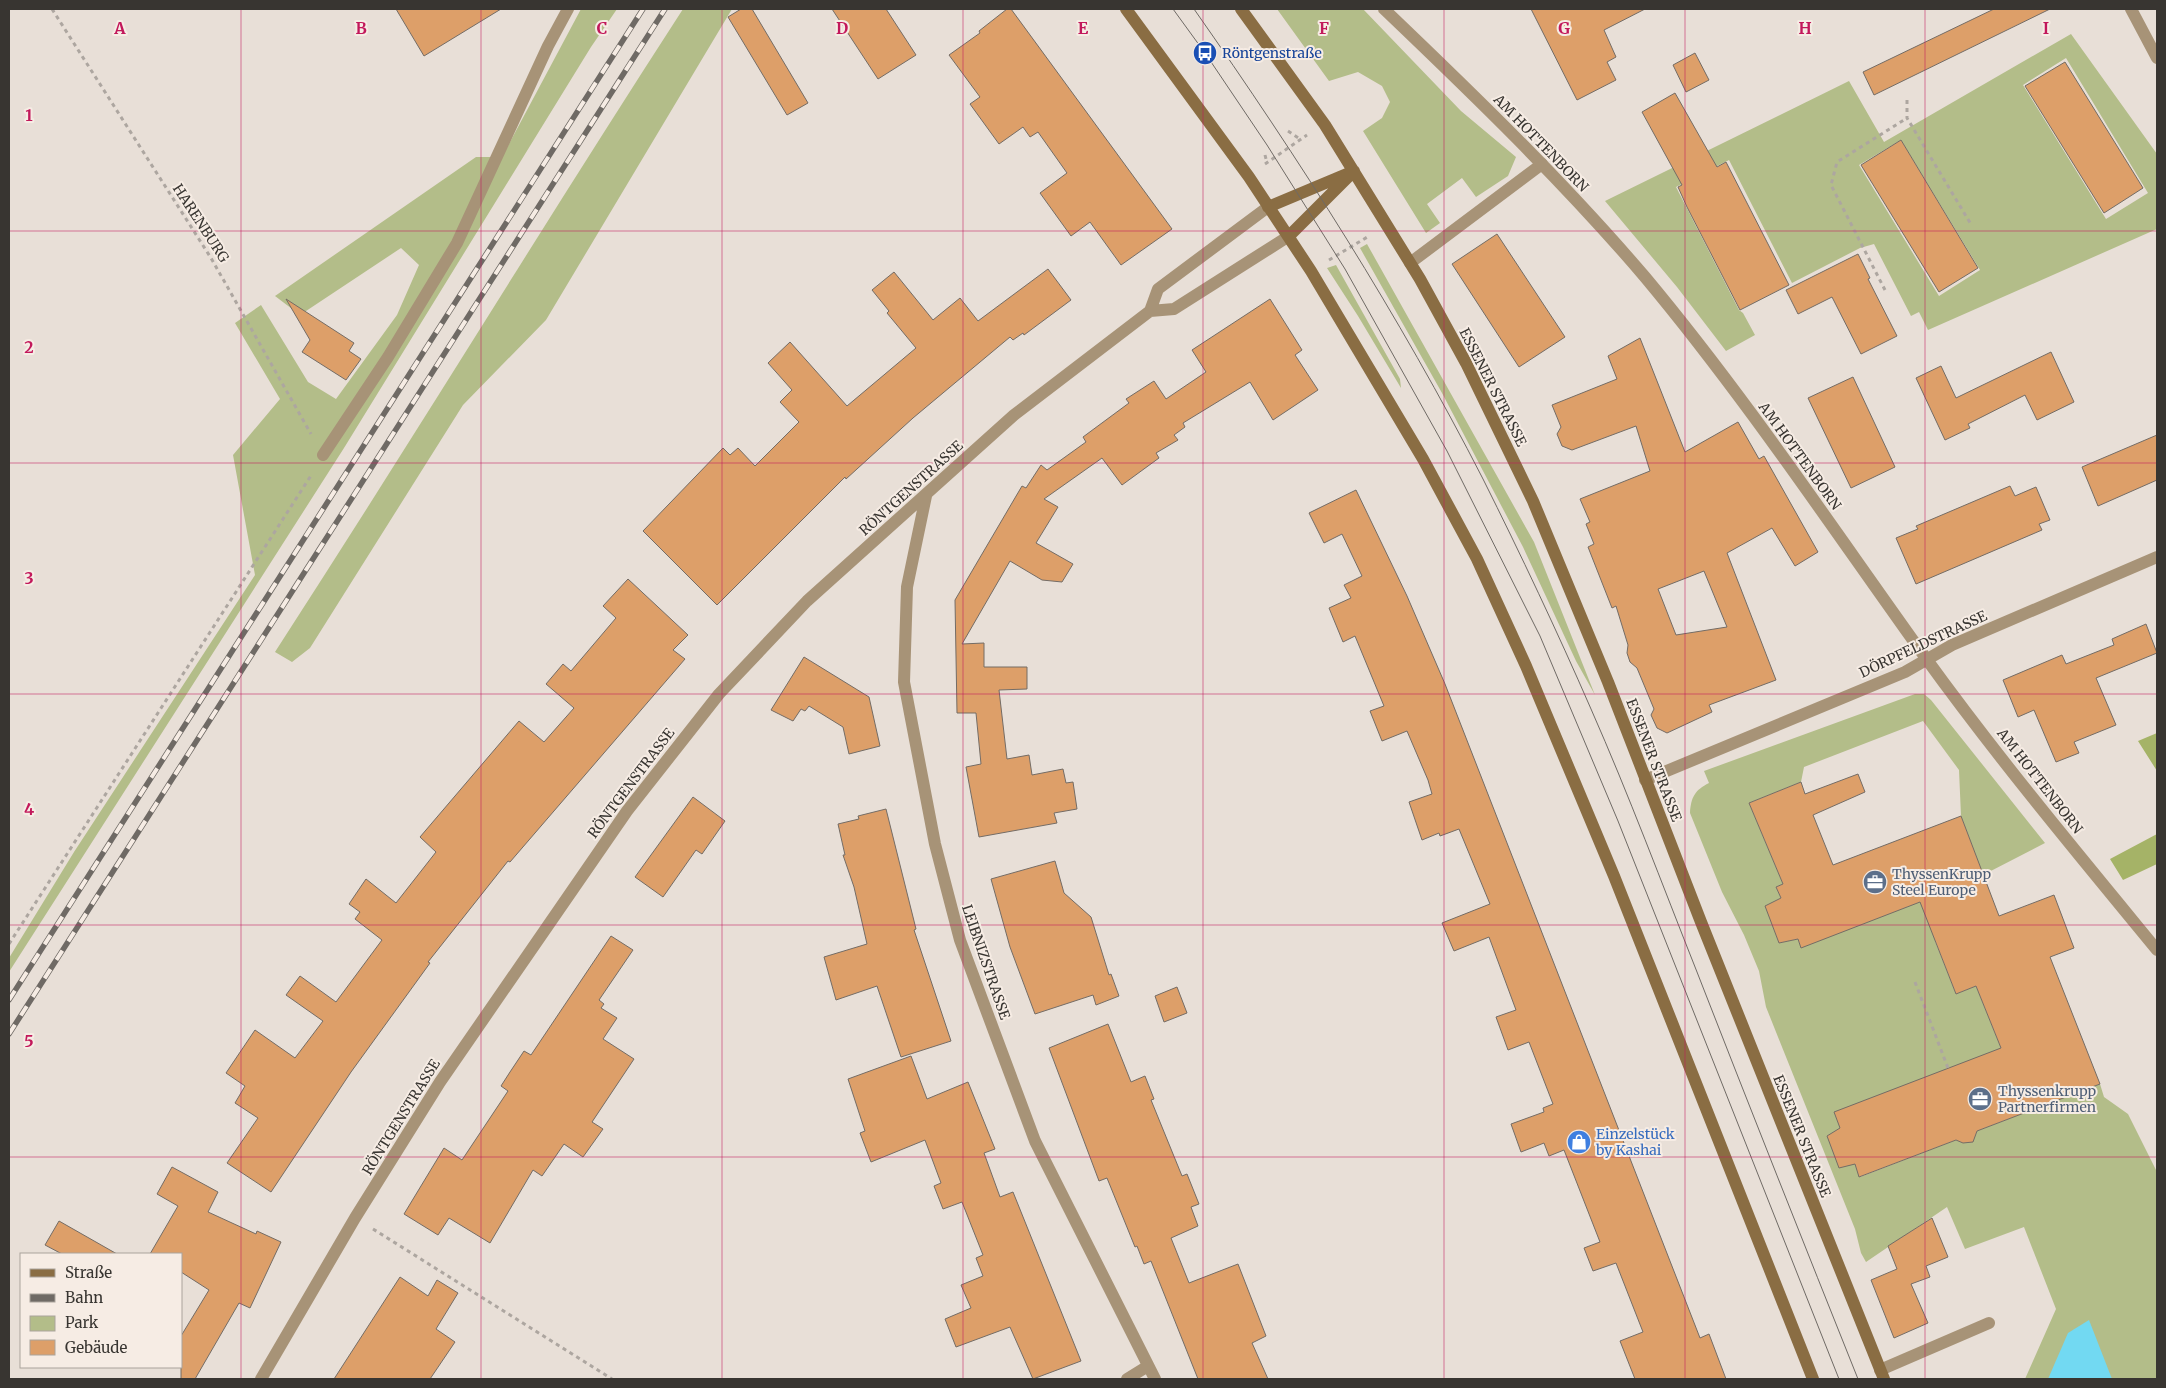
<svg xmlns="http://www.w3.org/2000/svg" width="2166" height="1388" font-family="Merriweather,serif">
<rect width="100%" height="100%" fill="#e8dfd7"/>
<path fill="#b3bd89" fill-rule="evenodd" d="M 581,9 L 617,9 L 591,47 L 344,448 L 9,972 L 9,958 L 74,852 L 255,575 L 233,455 L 280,399 L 235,323 L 261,305 L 308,382 L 336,399 L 397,315 L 419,265 L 401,248 L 300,315 L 275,296 L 476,157 L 502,157 Z
M 683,9 L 732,9 L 546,320 L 463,405 L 310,648 L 292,662 L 275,652 C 413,439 545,222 683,9 Z
M 1277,9 L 1363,9 L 1461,111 L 1516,157 L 1508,176 L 1476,197 L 1462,178 L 1427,204 L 1440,223 L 1426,233 L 1363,131 L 1382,118 L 1390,102 L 1382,86 L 1358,72 L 1329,81 Z
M 2071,34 L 2157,154 L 2157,229 L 1928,330 L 1919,312 L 1911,316 L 1874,244 L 1860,248 L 1792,283 L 1729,160 L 1676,187 L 1739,310 L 1743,313 L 1755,335 L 1726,351 L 1677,287 L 1605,201 L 1849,81 L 1884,142 ZM 2066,58 L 2148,193 L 2106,219 L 2023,85 ZM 1901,140 L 1980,270 L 1939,296 L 1859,165 Z
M 1367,244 L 1534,542 L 1595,695 L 1576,661 L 1523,547 L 1442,393 L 1360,248 Z
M 1336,265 L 1400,379 L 1401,388 L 1358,316 L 1327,268 Z
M 1915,694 L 1924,694 L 1931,700 L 2045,843 L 1983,875 L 1961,816 L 1959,770 L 1923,721 L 1804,767 L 1801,782 L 1749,803 L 1783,884 L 1776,887 L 1781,898 L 1766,906 L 1779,943 L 1798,939 L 1801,947 L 1938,895 L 1953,934 L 1935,941 L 1956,994 L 1976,986 L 2001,1048 L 1827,1136 L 1855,1164 L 1860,1177 L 1956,1140 C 1967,1144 1973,1142 1977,1131 L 2100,1084 L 2104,1097 L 2128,1114 L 2157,1172 L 2157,1379 L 2025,1379 L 2056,1309 L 2024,1227 L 1965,1249 L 1947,1207 L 1866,1262 L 1861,1253 L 1855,1229 L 1766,1007 L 1759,971 L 1744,935 L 1722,892 L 1690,813 C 1691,797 1695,790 1709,783 L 1704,771 Z"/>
<path fill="#a5b367" d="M 2157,733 L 2157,771 L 2138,741 Z
M 2157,834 L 2157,864 L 2123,880 L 2110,859 Z"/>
<path fill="#72d9f2" d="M 2089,1320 L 2112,1379 L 2048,1379 L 2068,1333 Z"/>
<path fill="#dd9f69" stroke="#746c65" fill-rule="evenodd" d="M 396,9 L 501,9 L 424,56 Z
M 741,9 L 752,9 L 808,103 L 787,115 L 728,17 Z
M 832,9 L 886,9 L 916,55 L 878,79 Z
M 1007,9 L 1011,9 L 1172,229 L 1121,265 L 1090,222 L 1071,236 L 1040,193 L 1067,173 L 1038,132 L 1030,137 L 1023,127 L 999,144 L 970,104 L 980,97 L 949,55 L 980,33 L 979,31 Z
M 1531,9 L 1645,9 L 1604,30 L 1616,57 L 1607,62 L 1616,80 L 1577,100 Z
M 1994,9 L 2050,9 L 1874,95 L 1863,72 Z
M 1695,53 L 1709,80 L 1686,92 L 1673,65 Z
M 2065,62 L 2143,188 L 2104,213 L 2025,86 Z
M 1675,93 L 1717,167 L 1726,162 L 1789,285 L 1740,310 L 1687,207 L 1678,187 L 1682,185 L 1642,112 Z
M 1901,140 L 1978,268 L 1939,292 L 1861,165 Z
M 1497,234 L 1565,337 L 1519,367 L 1452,264 Z
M 1858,254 L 1870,278 L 1868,279 L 1897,336 L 1861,354 L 1832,297 L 1798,314 L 1786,290 Z
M 1048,269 L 1071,300 L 1024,335 L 1023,333 L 1013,340 L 1010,337 L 913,418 L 846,479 L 845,477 L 717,605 L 643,531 L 723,448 L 730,455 L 738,448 L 755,466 L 799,422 L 780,402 L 792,390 L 768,363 L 790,342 L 847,406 L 916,348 L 887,313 L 889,311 L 872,290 L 894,272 L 933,320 L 960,298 L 978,321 Z
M 286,299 L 354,343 L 349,351 L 361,359 L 346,380 L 302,352 L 310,340 Z
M 1270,299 L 1302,350 L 1295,355 L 1318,390 L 1273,420 L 1250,382 L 1183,423 L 1185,427 L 1174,435 L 1178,440 L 1156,453 L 1159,458 L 1122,485 L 1102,458 L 1044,499 L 1058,507 L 1036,543 L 1073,564 L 1062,582 L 1042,580 L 1010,561 L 962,644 L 984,643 L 984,667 L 1027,667 L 1027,689 L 999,690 L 1007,759 L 1029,755 L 1032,775 L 1063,769 L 1066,783 L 1073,782 L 1077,809 L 1054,813 L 1057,823 L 979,837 L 966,767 L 981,764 L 976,713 L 957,713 L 955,600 L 1022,486 L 1026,488 L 1041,465 L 1047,470 L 1086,442 L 1083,437 L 1129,403 L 1126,399 L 1154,381 L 1166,399 L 1206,372 L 1192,350 Z
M 1640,338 L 1685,452 L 1738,422 L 1759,459 L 1764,456 L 1818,552 L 1795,566 L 1772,528 L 1727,553 L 1776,680 L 1709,705 L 1712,712 L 1667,733 L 1657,728 L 1651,715 L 1654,709 L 1637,668 L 1630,662 L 1627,653 L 1628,645 L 1616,606 L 1612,608 L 1588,547 L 1594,544 L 1586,524 L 1590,522 L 1580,499 L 1650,471 L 1636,426 L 1572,450 L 1562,446 L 1557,434 L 1561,427 L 1552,405 L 1617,379 L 1608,356 ZM 1704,571 L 1727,627 L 1676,635 L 1658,589 Z
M 2051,352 L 2074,402 L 2037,420 L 2025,395 L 1968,424 L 1970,428 L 1945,440 L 1916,378 L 1941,366 L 1956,398 Z
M 1853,377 L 1895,467 L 1851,488 L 1808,398 Z
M 2157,435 L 2157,480 L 2098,506 L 2082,467 Z
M 2010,486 L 2015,496 L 2036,487 L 2050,520 L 2039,524 L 2042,530 L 1916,584 L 1896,538 L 1918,529 L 1916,526 Z
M 1356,490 L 1407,596 L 1445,684 L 1700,1338 L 1709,1334 L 1726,1379 L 1635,1379 L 1620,1341 L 1643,1332 L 1616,1263 L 1593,1271 L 1584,1248 L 1600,1242 L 1564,1150 L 1549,1156 L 1544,1143 L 1521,1152 L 1511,1124 L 1544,1112 L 1543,1108 L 1553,1104 L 1529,1042 L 1508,1050 L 1496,1017 L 1516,1010 L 1489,937 L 1454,951 L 1442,923 L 1490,904 L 1459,829 L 1440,836 L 1439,833 L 1422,840 L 1409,802 L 1432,794 L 1428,780 L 1407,731 L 1382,741 L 1370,711 L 1384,706 L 1355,636 L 1343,642 L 1329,608 L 1351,598 L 1344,585 L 1362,576 L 1342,534 L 1324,543 L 1309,513 Z
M 628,579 L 688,635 L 673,650 L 685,659 L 510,862 L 508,861 L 428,962 L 430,963 L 351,1072 L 271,1192 L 227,1163 L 258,1118 L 235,1103 L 245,1086 L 226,1073 L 255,1030 L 295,1058 L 323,1021 L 286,995 L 300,976 L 336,1002 L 382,940 L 355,919 L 360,912 L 349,904 L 366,879 L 396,903 L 436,852 L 420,837 L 519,721 L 544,742 L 574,708 L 546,684 L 563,664 L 571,671 L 616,618 L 603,606 Z
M 2146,624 L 2157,653 L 2096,678 L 2116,725 L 2074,742 L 2079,753 L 2056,762 L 2034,710 L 2018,717 L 2003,680 L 2062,655 L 2066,664 L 2114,645 L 2112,639 Z
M 804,657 L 869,697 L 880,746 L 849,754 L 843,727 L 809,706 L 805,711 L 801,709 L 793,721 L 771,710 Z
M 1858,774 L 1865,792 L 1813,815 L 1833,865 L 1961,816 L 1999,916 L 2054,895 L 2074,948 L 2050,957 L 2100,1084 L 1977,1131 L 1973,1142 L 1963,1143 L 1956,1140 L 1859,1177 L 1855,1164 L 1839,1168 L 1827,1136 L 1840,1128 L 1834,1112 L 2001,1048 L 1976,986 L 1956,994 L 1920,902 L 1801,948 L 1798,939 L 1779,943 L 1765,906 L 1781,898 L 1776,887 L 1783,884 L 1749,803 L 1801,782 L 1805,794 Z
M 693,797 L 725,821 L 702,854 L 696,850 L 663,897 L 635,877 Z
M 886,809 L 916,929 L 914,930 L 951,1041 L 901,1057 L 877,986 L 836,1000 L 824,957 L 867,944 L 854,887 L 843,855 L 845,855 L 838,824 L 859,819 L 858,816 Z
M 1055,861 L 1064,893 L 1091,917 L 1109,975 L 1111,974 L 1119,996 L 1096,1005 L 1093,995 L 1035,1014 L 1010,947 L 991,879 Z
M 611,936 L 633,950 L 599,1000 L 604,1004 L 601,1008 L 617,1018 L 603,1039 L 634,1059 L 592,1122 L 603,1129 L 583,1157 L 564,1144 L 542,1176 L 533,1170 L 490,1243 L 449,1218 L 438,1235 L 404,1214 L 444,1148 L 462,1160 L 508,1091 L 501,1086 L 510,1072 L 524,1051 L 531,1055 Z
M 1177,987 L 1187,1013 L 1164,1022 L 1155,996 Z
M 1108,1024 L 1131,1082 L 1145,1076 L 1154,1099 L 1151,1100 L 1182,1176 L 1187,1174 L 1199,1204 L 1191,1207 L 1198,1226 L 1171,1238 L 1189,1283 L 1238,1264 L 1266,1336 L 1252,1343 L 1268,1379 L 1198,1379 L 1151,1261 L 1144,1264 L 1137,1246 L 1135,1247 L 1107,1178 L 1099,1181 L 1049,1048 Z
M 911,1056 L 927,1099 L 968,1082 L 995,1149 L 984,1153 L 1000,1197 L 1013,1192 L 1081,1361 L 1033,1379 L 1010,1327 L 956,1347 L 945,1319 L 971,1308 L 961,1285 L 983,1276 L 976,1258 L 983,1255 L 962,1202 L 943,1209 L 934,1186 L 941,1183 L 925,1140 L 871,1162 L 860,1133 L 865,1131 L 848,1079 Z
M 172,1167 L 218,1192 L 208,1212 L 256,1234 L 257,1231 L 281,1242 L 250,1308 L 239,1303 L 195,1379 L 181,1379 L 181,1336 L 209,1290 L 181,1272 L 181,1254 L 150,1254 L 178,1206 L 157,1194 Z
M 1932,1218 L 1948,1257 L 1926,1266 L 1930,1277 L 1911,1284 L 1928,1323 L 1894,1338 L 1871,1280 L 1897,1269 L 1888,1246 Z
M 59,1221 L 117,1254 L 62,1254 L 45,1245 Z
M 400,1277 L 428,1296 L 437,1280 L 458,1293 L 436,1329 L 455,1342 L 430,1379 L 334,1379 Z"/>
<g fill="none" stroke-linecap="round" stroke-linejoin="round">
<path stroke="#ada6a0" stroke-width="3" stroke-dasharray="4 4" stroke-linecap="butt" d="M 52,9 L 211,258 L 311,434
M 1907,100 L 1907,118 L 1972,226
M 1288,131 L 1300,139
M 1265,155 L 1267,163
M 1265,164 L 1307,135
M 1329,260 L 1369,236
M 1885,290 L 1831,185 L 1837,162 L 1907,118
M 9,944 L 312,474
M 1915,982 L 1948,1068
M 373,1229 L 612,1379"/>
<path stroke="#a79377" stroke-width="12" d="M 1410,263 L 1542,164
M 323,455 L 388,357 L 457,243 L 548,46 L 568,9
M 1880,1370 L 1989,1323"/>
<path stroke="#a79377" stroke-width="12" d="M 1384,9 C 1474,95 1564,182 1645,277 C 1746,398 1833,529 1925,657 C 1998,758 2078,854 2157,950
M 2131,9 L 2157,58
M 1150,311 L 1174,309 L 1289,236
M 926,496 L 907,587 L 904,682 L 935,844 L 960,940 L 1035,1141 L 1155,1379
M 1645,780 L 1905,672 L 1952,645 L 2157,557
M 261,1379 L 355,1218 L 440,1082 L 627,811 L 719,694 L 807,601 L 1014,415 L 1150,311 L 1158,289 L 1268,207
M 1127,1379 L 1148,1366"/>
<path stroke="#8a6d43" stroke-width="12" d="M 1126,9 L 1249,177 L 1311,271 L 1423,459 L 1477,559 L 1526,666 L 1614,876 L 1813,1379
M 1241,9 L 1325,125 L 1420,279 L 1466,363 L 1533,501 L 1608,682 L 1701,922 L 1884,1379
M 1268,207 L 1354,171
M 1289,236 L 1349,176"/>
<path stroke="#6f6a65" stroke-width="1" d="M 1173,9 L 1205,53 L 1267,145 L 1345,269 L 1447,451 L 1540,636 L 1618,821 L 1839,1379
M 1194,9 C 1300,160 1399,315 1483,479 C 1521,555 1557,631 1591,709 C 1629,795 1662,884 1697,972 C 1750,1108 1804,1244 1858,1379"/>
<g stroke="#6f6a65" stroke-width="5.5">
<path id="rail" d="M 9,1000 L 643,9
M 9,1034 L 665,9"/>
</g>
<use href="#rail" stroke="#f6ece4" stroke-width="4" stroke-dasharray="11" stroke-linecap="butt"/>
</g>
<path fill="none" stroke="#c2185b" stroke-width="1" stroke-opacity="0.55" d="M 241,9 L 241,1379M 481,9 L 481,1379M 722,9 L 722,1379M 963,9 L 963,1379M 1203,9 L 1203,1379M 1444,9 L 1444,1379M 1685,9 L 1685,1379M 1925,9 L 1925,1379M 9,231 L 2157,231M 9,463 L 2157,463M 9,694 L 2157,694M 9,925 L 2157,925M 9,1157 L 2157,1157"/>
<defs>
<g id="bus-disc" transform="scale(1.25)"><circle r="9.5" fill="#1a4fb4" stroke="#f6ece4"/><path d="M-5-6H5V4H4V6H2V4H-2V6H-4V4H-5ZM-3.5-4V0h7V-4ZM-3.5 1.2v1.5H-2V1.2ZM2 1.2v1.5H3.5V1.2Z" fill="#fff"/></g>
<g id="office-disc" transform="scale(1.25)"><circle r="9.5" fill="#5c6f8a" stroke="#f6ece4"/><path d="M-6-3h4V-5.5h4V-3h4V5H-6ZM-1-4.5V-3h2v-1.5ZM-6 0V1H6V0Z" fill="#fff"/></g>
<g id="shop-disc" transform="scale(1.25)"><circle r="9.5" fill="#3f7fe0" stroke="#f6ece4"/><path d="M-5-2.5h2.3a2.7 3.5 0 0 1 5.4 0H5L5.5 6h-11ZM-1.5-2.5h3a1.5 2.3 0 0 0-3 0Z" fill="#fff"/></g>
</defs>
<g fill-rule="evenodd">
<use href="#bus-disc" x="1205" y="53"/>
<use href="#office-disc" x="1875" y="882"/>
<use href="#office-disc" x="1980" y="1099"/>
<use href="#shop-disc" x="1579" y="1142"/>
</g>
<g text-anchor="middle" stroke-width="4" stroke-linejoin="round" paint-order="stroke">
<g font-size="14" fill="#164399" stroke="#f6ece4" text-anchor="start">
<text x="1222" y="58">Röntgenstraße</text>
</g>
<g font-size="14" fill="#383531" stroke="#f6ece4">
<text transform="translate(1541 143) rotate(46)" y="5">AM HOTTENBORN</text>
<text transform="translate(201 223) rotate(57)" y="5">HARENBURG</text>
<text transform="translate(1493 387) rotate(63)" y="5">ESSENER STRASSE</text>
<text transform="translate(1800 456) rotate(54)" y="5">AM HOTTENBORN</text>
<text transform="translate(911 488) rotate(-42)" y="5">RÖNTGENSTRASSE</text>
<text transform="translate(1923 644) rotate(-25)" y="5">DÖRPFELDSTRASSE</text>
<text transform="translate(1654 760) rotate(69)" y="5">ESSENER STRASSE</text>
<text transform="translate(2040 781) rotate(52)" y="5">AM HOTTENBORN</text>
<text transform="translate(631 783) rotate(-53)" y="5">RÖNTGENSTRASSE</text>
<text transform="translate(986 962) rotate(71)" y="5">LEIBNIZSTRASSE</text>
<text transform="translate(401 1117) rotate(-58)" y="5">RÖNTGENSTRASSE</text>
<text transform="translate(1802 1136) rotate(68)" y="5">ESSENER STRASSE</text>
</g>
<g font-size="14" fill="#4e5e75" stroke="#f6ece4" text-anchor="start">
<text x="1892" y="879">ThyssenKrupp<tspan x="1892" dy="16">Steel Europe</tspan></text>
<text x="1998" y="1096">Thyssenkrupp<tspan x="1998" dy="16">Partnerfirmen</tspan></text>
</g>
<g font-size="14" fill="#366cbe" stroke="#f6ece4" text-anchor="start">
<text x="1596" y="1139">Einzelstück<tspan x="1596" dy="16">by Kashai</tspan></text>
</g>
</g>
<g font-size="16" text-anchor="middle" font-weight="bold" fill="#c2185b" stroke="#f6ece4" stroke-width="4" stroke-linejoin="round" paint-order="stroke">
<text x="120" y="34">A</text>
<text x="361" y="34">B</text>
<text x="602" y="34">C</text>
<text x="842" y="34">D</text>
<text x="1083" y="34">E</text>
<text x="1324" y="34">F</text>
<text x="1564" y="34">G</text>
<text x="1805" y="34">H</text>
<text x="2046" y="34">I</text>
<text x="29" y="121">1</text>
<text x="29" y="353">2</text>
<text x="29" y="584">3</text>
<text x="29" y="815">4</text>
<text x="29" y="1047">5</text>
</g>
<rect width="2166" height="1388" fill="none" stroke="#383531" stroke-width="20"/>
<rect x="20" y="1253" width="162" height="115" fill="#f6ece4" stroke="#aaa39c"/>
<rect x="30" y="1269" width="25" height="8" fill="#8a6d43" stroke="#aaa39c"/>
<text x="65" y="1278" font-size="15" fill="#383531">Straße</text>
<rect x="30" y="1294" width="25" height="8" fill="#6f6a65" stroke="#aaa39c"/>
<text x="65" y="1303" font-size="15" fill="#383531">Bahn</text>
<rect x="30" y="1316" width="25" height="15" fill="#b3bd89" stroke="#aaa39c"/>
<text x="65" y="1328" font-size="15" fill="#383531">Park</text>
<rect x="30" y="1340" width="25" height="15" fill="#dd9f69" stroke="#aaa39c"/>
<text x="65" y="1353" font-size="15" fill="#383531">Gebäude</text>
</svg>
